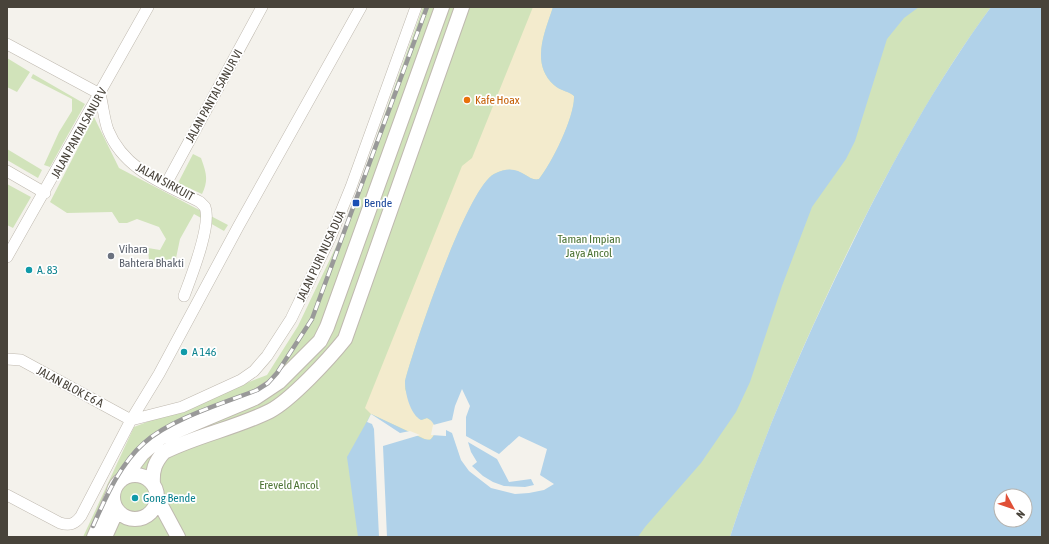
<svg xmlns="http://www.w3.org/2000/svg" width="1049" height="544" font-family="'Asap Condensed',sans-serif">
<rect width="100%" height="100%" fill="#f4f2ec"/>
<path fill="#d1e3ba" d="M 423,7 L 991,7 C 936,82 892,163 850,247 C 804,341 763,437 730,537 L 83,537 L 134,427 L 267,375 L 298,326 L 342,234 Z
M 7,58 L 30,72 L 17,92 L 7,87 Z
M 33,74 L 85,104 L 50,167 L 44,165 L 59,132 L 72,111 L 72,99 L 31,78 Z
M 94,117 L 119,168 L 228,225 L 224,231 L 194,214 L 180,239 L 175,263 L 167,266 L 149,261 L 148,248 L 160,250 L 166,239 L 159,227 L 137,219 L 127,223 L 119,223 L 112,212 L 67,213 L 50,202 Z
M 7,149 L 42,170 L 38,178 L 7,160 Z
M 193,154 L 201,158 C 206,172 209,180 202,194 L 178,183 Z
M 7,184 L 31,197 L 13,228 L 7,225 Z"/>
<path fill="#f3ebcd" d="M 533,7 L 553,7 C 545,32 530,63 554,85 C 561,91 571,92 574,96 C 575,117 552,163 539,179 C 528,183 519,161 494,174 C 467,189 414,346 405,381 L 405,389 L 416,416 L 422,420 L 427,418 L 435,423 L 434,435 L 431,439 L 427,440 L 371,414 L 365,408 L 462,166 L 472,158 Z"/>
<path fill="#b1d2e9" fill-rule="evenodd" d="M 553,7 L 919,7 L 904,18 L 887,39 L 855,141 L 846,159 L 812,207 L 782,286 L 750,382 L 736,412 L 701,463 L 645,527 L 638,537 L 358,537 L 347,457 L 371,414 L 424,439 L 430,440 C 438,433 436,422 427,418 L 421,420 C 410,414 405,393 405,381 C 414,346 467,188 494,174 C 520,160 527,183 539,179 C 552,163 575,116 574,96 C 571,92 560,91 554,85 C 530,63 545,32 553,7 Z
M 991,7 L 1042,7 L 1042,537 L 730,537 C 763,436 805,339 852,244 C 892,162 936,82 991,7 ZM 1001,496 L 1025,496 L 1025,520 L 1001,520 Z"/>
<path fill="#f4f2ec" fill-rule="evenodd" d="M 462,389 L 470,406 L 466,417 L 466,436 L 499,454 L 519,436 L 547,449 L 540,475 L 554,484 L 544,490 L 529,493 L 515,494 L 491,488 L 469,471 L 461,460 L 452,433 L 446,430 L 446,436 L 431,435 L 433,425 L 452,420 L 455,406 ZM 468,442 L 497,459 L 509,482 L 531,479 L 534,485 L 525,487 L 504,486 L 493,482 L 483,476 L 472,466 L 477,462 L 471,452 Z
M 371,414 L 400,433 L 410,431 L 420,435 L 383,446 L 387,537 L 379,537 L 374,429 L 372,424 L 367,422 Z"/>
<g fill="none" stroke-linecap="round" stroke-linejoin="round">
<g stroke="#bfb9af" stroke-width="12">
<path id="minor" d="M 7,44 L 100,94 C 103,106 104,119 108,130 C 124,170 165,184 200,202 L 205,207 C 212,225 191,277 184,296
M 7,171 L 45,193
M 166,184 L 262,7
M 7,257 L 148,7
M 7,359 L 21,360 L 131,420 L 182,407 L 241,380 L 254,371 L 267,356 L 291,319 L 331,236 L 351,187 L 416,7
M 7,495 L 60,523 C 70,526 75,524 81,516 L 131,420 L 159,374 L 238,227 L 361,7"/>
</g>
<g stroke="#bfb9af" stroke-width="16">
<path id="tertiary" d="M113 497a22 22 0 1 1 44 0a22 22 0 1 1-44 0Z
M 124,478 L 142,454 L 160,438 L 255,398 L 279,382 L 320,341 L 327,327 L 442,7
M 153,484 C 152,470 155,462 164,452 C 198,435 236,428 270,411 C 291,400 329,359 345,339 L 462,7
M 157,498 L 178,537
M 94,537 L 113,494
M 105,537 L 117,510"/>
</g>
<use href="#minor" stroke="#fff" stroke-width="11"/>
<use href="#tertiary" stroke="#fff" stroke-width="14"/>
<g stroke="#999" stroke-width="4.5">
<path id="rail" d="M 93,526 C 106,497 120,464 144,443 C 170,419 224,403 257,390 L 268,383 L 277,373 L 312,319 L 427,7"/>
</g>
<use href="#rail" stroke="#fff" stroke-width="3" stroke-dasharray="9" stroke-linecap="butt"/>
</g>
<circle fill="#e8710a" stroke="#fff" stroke-width="1.5" cx="467" cy="100" r="4"/>
<rect fill="#1a4fb4" stroke="#fff" stroke-width="1.5" x="352" y="199" width="8" height="8" rx="2"/>
<circle fill="#6b7280" stroke="#fff" stroke-width="1.5" cx="111" cy="256" r="4"/>
<g fill="#0f9aa8" stroke="#fff" stroke-width="1.5">
<circle cx="29" cy="270" r="4"/>
<circle cx="184" cy="352" r="4"/>
<circle cx="135" cy="498" r="4"/>
</g>
<g text-anchor="middle" stroke-width="3.5" stroke-linejoin="round" paint-order="stroke">
<g font-size="12" fill="#48433a" stroke="#fff">
<text transform="translate(214 96) rotate(-61)" y="4">JALAN PANTAI SANUR VI</text>
<text transform="translate(79 133) rotate(-61)" y="4">JALAN PANTAI SANUR V</text>
<text transform="translate(165 182) rotate(29)" y="4">JALAN SIRKUIT</text>
<text transform="translate(321 256) rotate(-65)" y="4">JALAN PURI NUSA DUA</text>
<text transform="translate(70 387) rotate(28)" y="4">JALAN BLOK E 6 A</text>
</g>
<g font-size="12" fill="#c56008" stroke="#fff" text-anchor="start">
<text x="475" y="104">Kafe Hoax</text>
</g>
<g font-size="12" fill="#164399" stroke="#fff" text-anchor="start">
<text x="364" y="207">Bende</text>
</g>
<g font-size="12" fill="#4c7334" stroke="#fff">
<text x="589" y="243">Taman Impian<tspan x="589" dy="14">Jaya Ancol</tspan></text>
<text x="289" y="489">Ereveld Ancol</text>
</g>
<g font-size="12" fill="#5b616d" stroke="#fff" text-anchor="start">
<text x="119" y="253">Vihara<tspan x="119" dy="14">Bahtera Bhakti</tspan></text>
</g>
<g font-size="12" fill="#0d838f" stroke="#fff" text-anchor="start">
<text x="37" y="274">A. 83</text>
<text x="192" y="356">A 146</text>
<text x="143" y="502">Gong Bende</text>
</g>
</g>
<rect width="1049" height="544" fill="none" stroke="#48433a" stroke-width="16"/>
<g transform="translate(1013 508) rotate(130)"><circle r="19" fill="#ffffff" stroke="#b6b4b0"/>
<path d="M0-3L7 15L0 10L-7 15Z" fill="#e05037"/>
<text y="-6" font-size="11" font-weight="bold" text-anchor="middle" fill="#48433a">N</text>
</g>
</svg>
